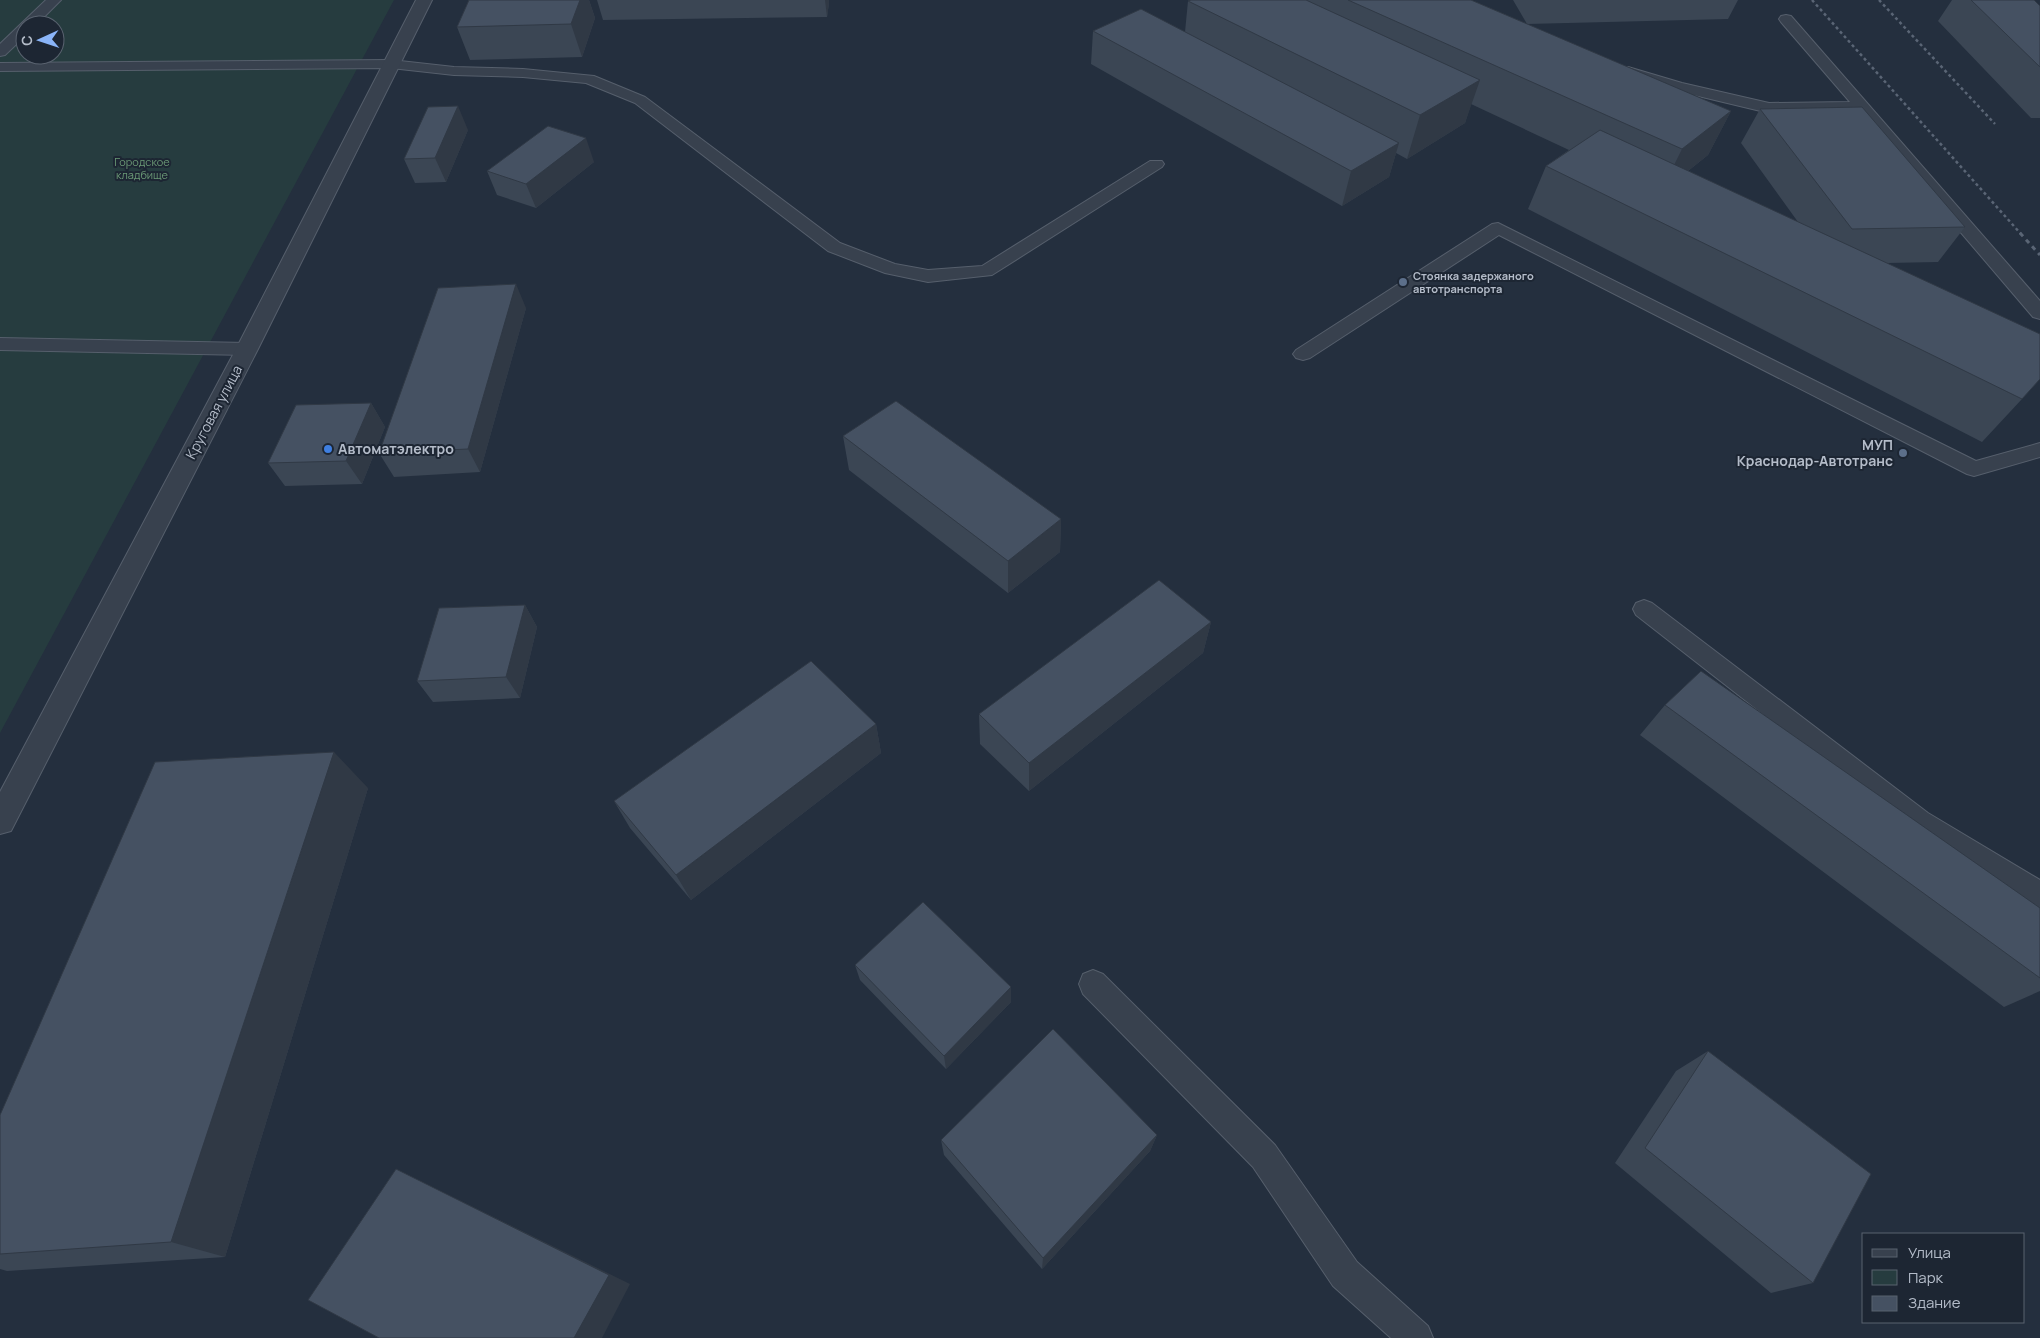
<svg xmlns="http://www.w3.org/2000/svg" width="2040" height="1338" font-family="Manrope,sans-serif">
<rect width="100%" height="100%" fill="#242f3e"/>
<path fill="#263c3f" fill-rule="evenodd" d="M 0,0 L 394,0 L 0,733 ZM 25,25 L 55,25 L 55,55 L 25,55 Z"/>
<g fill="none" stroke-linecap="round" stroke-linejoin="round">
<g stroke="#565f6c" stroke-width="2">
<path id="service" d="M 46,0 L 61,0 L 36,25 L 25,25 L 25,36 L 5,55 L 0,56 L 0,44 Z
M 1786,15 L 1791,16 L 2040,301 L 2040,319 L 2033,317 L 1858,112 L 1769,113 L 1673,90 L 1623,74 L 1621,71 L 1623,68 L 1628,67 L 1682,83 L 1769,103 L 1850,102 L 1781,22 L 1779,19 L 1781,16 Z
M 391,60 L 454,67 L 523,69 L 594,76 L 645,97 L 840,243 L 895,264 L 928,270 L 982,266 L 1150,161 L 1162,161 L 1164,164 L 1162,167 L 992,275 L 928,282 L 885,273 L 828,251 L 635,103 L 586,83 L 523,77 L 454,75 L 391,68 L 0,71 L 0,63 Z
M 1498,223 L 1976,461 L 2040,443 L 2040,457 L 1974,476 L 1967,474 L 1499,235 L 1310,358 L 1303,360 L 1296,358 L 1293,354 L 1296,350 L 1492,224 Z
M 0,338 L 247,343 L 254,345 L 257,349 L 254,353 L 247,355 L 0,350 Z
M 1644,600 L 1652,603 L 1928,813 L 2040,880 L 2040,908 L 2030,904 L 1910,829 L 1636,615 L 1633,609 L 1636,603 Z
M 1093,970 L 1103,974 L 1275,1145 L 1357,1262 L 1428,1326 L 1433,1338 L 1391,1338 L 1333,1286 L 1253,1167 L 1083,994 L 1079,984 L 1083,974 Z"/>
</g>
<g stroke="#565f6c" stroke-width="2">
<path id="minor" d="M 416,0 L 432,0 L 258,349 L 11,831 L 0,834 L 0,792 L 236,349 Z"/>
</g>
<use href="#service" fill="#38414e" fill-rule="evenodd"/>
<use href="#minor" fill="#38414e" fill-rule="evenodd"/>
<path stroke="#5a6575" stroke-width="2.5" stroke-dasharray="3 3" stroke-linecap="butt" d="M 1812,0 L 2021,234
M 1879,0 L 1995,124"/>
<path stroke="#5a6575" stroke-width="3" stroke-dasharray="4.5 4.5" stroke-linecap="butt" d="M 2020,233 L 2040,255"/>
</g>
<path fill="#3b4654" d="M 469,0 L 589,0 L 595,18 L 582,57 L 470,60 L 457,27 Z
M 597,0 L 829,0 L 829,3 L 827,17 L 603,20 Z
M 1191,0 L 1471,0 L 1731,111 L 1708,155 L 1688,171 L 1798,222 L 1741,143 L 1760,109 L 1965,227 L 1938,262 L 1887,263 L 2022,399 L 1982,442 L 1528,209 L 1546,166 L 1569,150 L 1471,104 L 1465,123 L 1407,159 L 1396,153 L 1389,177 L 1342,206 L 1091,64 L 1093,31 L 1185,32 L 1188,1 Z
M 1513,0 L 1738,0 L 1728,19 L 1527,24 Z
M 1952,0 L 2033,0 L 2040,6 L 2040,118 L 2031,118 L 1938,21 Z
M 468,130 L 446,182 L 415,183 L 404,159 Z
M 594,162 L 536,208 L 497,195 L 487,171 Z
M 526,308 L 480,472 L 394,477 L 379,453 Z
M 371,403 L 385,427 L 362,484 L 285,486 L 268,463 Z
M 843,436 L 1061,519 L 1060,552 L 1008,593 L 849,470 Z
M 525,605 L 537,627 L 520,698 L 433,702 L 417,681 Z
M 1211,622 L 1203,653 L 1029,791 L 980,744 L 979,714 Z
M 1665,705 L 2040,908 L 2040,991 L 2004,1007 L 1640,735 Z
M 876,724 L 881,753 L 691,900 L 630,828 L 614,801 Z
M 368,788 L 225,1257 L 7,1271 L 0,1269 L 0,1115 Z
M 855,965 L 1011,987 L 1011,1002 L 946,1069 L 860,980 Z
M 1708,1051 L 1813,1283 L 1771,1293 L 1615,1163 L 1676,1071 Z
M 1157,1135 L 1150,1151 L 1042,1269 L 944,1155 L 941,1140 Z"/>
<path fill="#303945" d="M 580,0 L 589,0 L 595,18 L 582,57 L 571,24 Z
M 825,0 L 829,0 L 829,3 L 827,17 Z
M 1480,80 L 1465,123 L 1407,159 L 1420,115 Z
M 458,106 L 468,130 L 446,182 L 435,158 Z
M 1731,111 L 1708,155 L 1660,193 L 1682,149 Z
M 586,138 L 594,162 L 536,208 L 526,184 Z
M 1399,143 L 1389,177 L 1342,206 L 1351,171 Z
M 516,284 L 526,308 L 480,472 L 468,449 Z
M 371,403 L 385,427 L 362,484 L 346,461 Z
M 1061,519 L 1060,552 L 1008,593 L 1008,561 Z
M 525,605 L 537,627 L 520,698 L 506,677 Z
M 1211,622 L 1203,653 L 1029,791 L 1029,763 Z
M 876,724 L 881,753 L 691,900 L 676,875 Z
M 334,752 L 368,788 L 225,1257 L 171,1242 Z
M 1011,987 L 1011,1002 L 946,1069 L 944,1056 Z
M 1157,1135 L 1150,1151 L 1042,1269 L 1043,1258 Z
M 396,1169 L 630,1284 L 602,1338 L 574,1338 Z"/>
<path fill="#455162" stroke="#303945" d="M 469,0 L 580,0 L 571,24 L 457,27 Z
M 1191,0 L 1306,0 L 1480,80 L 1420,115 L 1188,1 Z
M 1348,0 L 1471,0 L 1731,111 L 1682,149 Z
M 1971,0 L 2034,0 L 2040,6 L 2040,67 Z
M 1141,9 L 1399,143 L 1351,171 L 1093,31 Z
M 458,106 L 435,158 L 404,159 L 428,107 Z
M 1862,107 L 1965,227 L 1852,229 L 1760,109 Z
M 548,126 L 586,138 L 526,184 L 487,171 Z
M 1600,130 L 2040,334 L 2040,379 L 2022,399 L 1546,166 Z
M 516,284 L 468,449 L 379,453 L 438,288 Z
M 896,401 L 1061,519 L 1008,561 L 843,436 Z
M 371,403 L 346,461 L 268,463 L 296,405 Z
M 1159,580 L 1211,622 L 1029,763 L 979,714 Z
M 525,605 L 506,677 L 417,681 L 439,608 Z
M 811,661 L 876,724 L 676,875 L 614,801 Z
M 1701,671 L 2040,908 L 2040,978 L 1665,705 Z
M 334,752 L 171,1242 L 0,1254 L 0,1115 L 155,762 Z
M 923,902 L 1011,987 L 944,1056 L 855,965 Z
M 1053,1029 L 1157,1135 L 1043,1258 L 941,1140 Z
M 1708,1051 L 1871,1174 L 1813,1283 L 1645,1148 Z
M 396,1169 L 609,1275 L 574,1338 L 379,1338 L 308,1300 Z"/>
<g fill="#5c6f8a" stroke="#1d2633" stroke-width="2">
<circle cx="1403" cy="282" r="5"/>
<circle cx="1903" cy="453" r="5"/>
</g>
<circle fill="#3f7fe0" stroke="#1d2633" stroke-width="2" cx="328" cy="449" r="5"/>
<g text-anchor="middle" stroke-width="4" stroke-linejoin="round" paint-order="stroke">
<g font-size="11" fill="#6b9a76" stroke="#1d2633">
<text x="142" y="166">Городское<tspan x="142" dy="13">кладбище</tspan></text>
</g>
<g font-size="11" font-weight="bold" fill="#b4bcc9" stroke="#1d2633" text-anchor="start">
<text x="1413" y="280">Стоянка задержаного<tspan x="1413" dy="13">автотранспорта</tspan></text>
</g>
<g font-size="14" fill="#b4bcc9" stroke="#1d2633">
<text transform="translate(214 412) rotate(-62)" y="5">Круговая улица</text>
</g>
<g font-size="14" font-weight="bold" fill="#b4bcc9" stroke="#1d2633" text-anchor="end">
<text x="1893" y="450">МУП<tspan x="1893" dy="16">Краснодар-Автотранс</tspan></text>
<text x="338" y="454" text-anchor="start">Автоматэлектро</text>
</g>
</g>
<rect x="1862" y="1233" width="162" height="90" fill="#1d2633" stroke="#59626f"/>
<rect x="1872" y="1249" width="25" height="8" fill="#38414e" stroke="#59626f"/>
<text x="1908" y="1258" font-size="15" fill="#b4bcc9">Улица</text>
<rect x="1872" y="1270" width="25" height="15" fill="#263c3f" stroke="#59626f"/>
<text x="1908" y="1283" font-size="15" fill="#b4bcc9">Парк</text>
<rect x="1872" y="1296" width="25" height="15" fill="#455162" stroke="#59626f"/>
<text x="1908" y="1308" font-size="15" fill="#b4bcc9">Здание</text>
<g transform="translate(40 40) rotate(267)"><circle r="24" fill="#1d2633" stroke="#59626f"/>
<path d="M0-4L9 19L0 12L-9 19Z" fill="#8ab4f8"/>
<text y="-8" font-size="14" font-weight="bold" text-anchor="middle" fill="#b4bcc9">С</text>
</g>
</svg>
